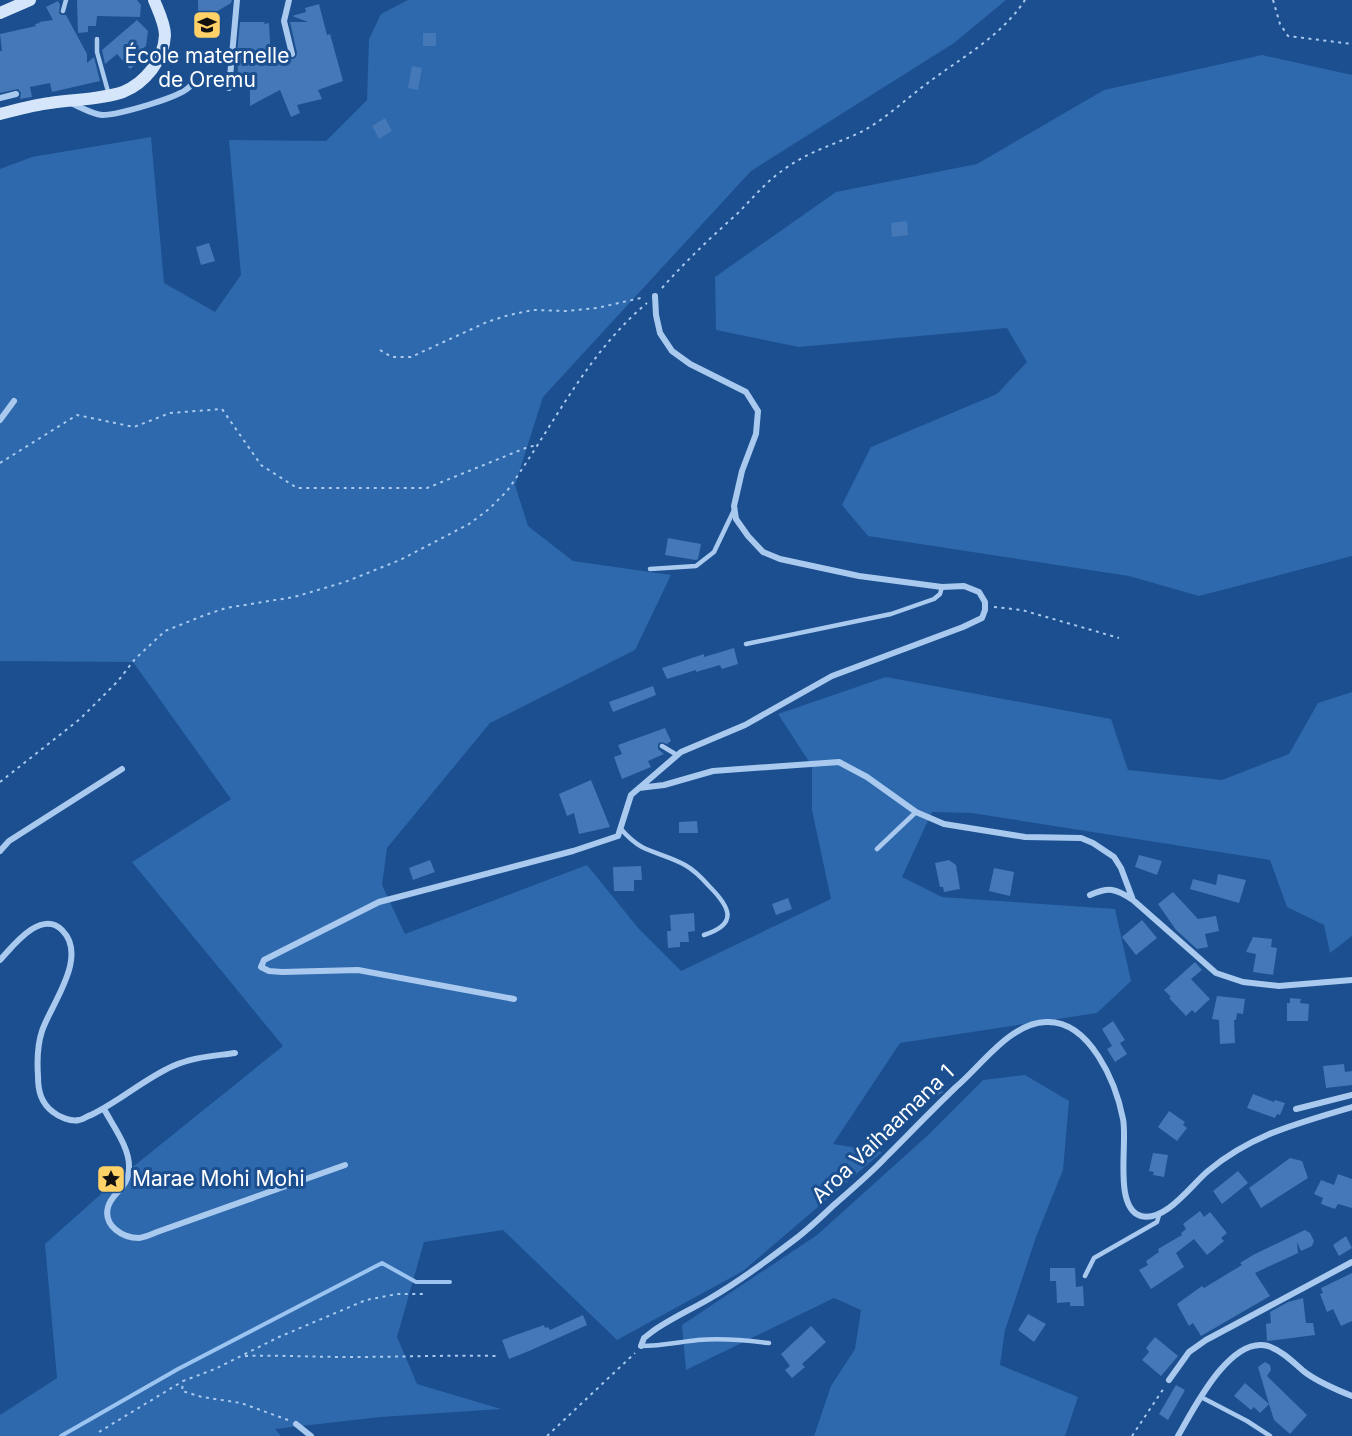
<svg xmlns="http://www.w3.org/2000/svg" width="1352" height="1436" font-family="Inter,sans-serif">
<rect width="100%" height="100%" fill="#1b4f8f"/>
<path fill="#2e69ad" d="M 408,0 L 1006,0 L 954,43 L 751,171 L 543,397 L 515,485 L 528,526 L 573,561 L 671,575 L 635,650 L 490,723 L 387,848 L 382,885 L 405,934 L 587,865 L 639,929 L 681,971 L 831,899 L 812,810 L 812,766 L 778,714 L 886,677 L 1111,719 L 1128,770 L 1222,780 L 1289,754 L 1318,703 L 1352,692 L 1352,936 L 1330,953 L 1324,925 L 1287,907 L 1270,860 L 972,813 L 932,812 L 902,877 L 942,897 L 1115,909 L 1131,981 L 1097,1013 L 900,1043 L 833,1144 L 882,1152 L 743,1271 L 617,1340 L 503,1230 L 424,1242 L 397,1337 L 417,1384 L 501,1409 L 380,1417 L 275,1429 L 281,1436 L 0,1436 L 0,1415 L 57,1378 L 45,1244 L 119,1178 L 283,1046 L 132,862 L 231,799 L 133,662 L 0,661 L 0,169 L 32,157 L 151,137 L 164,283 L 215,312 L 241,275 L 229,140 L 326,141 L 367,100 L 369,39 L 381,14 Z
M 1262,55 L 1352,75 L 1352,556 L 1199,596 L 1129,576 L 868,536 L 842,505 L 871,447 L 997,394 L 1027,362 L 1007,328 L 799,347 L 716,330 L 715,277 L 836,192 L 977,164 L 1104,90 Z
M 1025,1075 L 1069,1101 L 1063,1170 L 1036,1237 L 1005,1330 L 1000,1365 L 1078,1397 L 1065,1436 L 814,1436 L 831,1386 L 855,1349 L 861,1310 L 834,1298 L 686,1370 L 682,1325 L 817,1235 L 927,1136 L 983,1080 Z"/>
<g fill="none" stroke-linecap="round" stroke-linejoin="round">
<path stroke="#9cc4f0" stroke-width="4" d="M 61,1436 L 178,1369 L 382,1263 L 416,1282 L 450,1282"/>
</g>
<path fill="#4478b7" d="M 77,0 L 137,0 L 141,5 L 140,17 L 97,16 L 96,26 L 88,26 L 88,32 L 78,33 Z
M 198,0 L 232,0 L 231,3 L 216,12 L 216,38 L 199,39 Z
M 58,1 L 60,5 L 59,13 L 61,15 L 66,15 L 87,54 L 87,63 L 94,57 L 100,81 L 52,92 L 50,83 L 30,87 L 32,97 L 20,99 L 21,93 L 18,89 L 0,93 L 0,51 L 2,51 L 0,34 L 36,26 L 35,24 L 40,23 L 39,22 L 53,20 L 46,7 Z
M 319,4 L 327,35 L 330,34 L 343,81 L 318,90 L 322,99 L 297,105 L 300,113 L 291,117 L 280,90 L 250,106 L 250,75 L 238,76 L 237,53 L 240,22 L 265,22 L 264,24 L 269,23 L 271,60 L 293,59 L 296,57 L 297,53 L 290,22 L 308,22 L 292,16 L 306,12 L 305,8 Z
M 137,20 L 148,31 L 146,46 L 141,50 L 143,52 L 135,65 L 130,69 L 117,54 L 105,64 L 102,50 Z
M 423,33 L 436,33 L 436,46 L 423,46 Z
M 412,66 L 422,68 L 418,90 L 408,88 Z
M 385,118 L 392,131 L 379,139 L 372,126 Z
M 907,221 L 908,235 L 892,237 L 891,223 Z
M 209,243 L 215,261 L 201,265 L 196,247 Z
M 668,538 L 701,544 L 698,559 L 696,560 L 665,555 Z
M 734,648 L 738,664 L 722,669 L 720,665 L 696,672 L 696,670 L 667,679 L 662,668 L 704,654 L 704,657 Z
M 653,686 L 656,695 L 613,712 L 609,702 Z
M 665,728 L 671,741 L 667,744 L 661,742 L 658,744 L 658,749 L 664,754 L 648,761 L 651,767 L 622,779 L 614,757 L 622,754 L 618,745 Z
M 591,780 L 610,827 L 579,834 L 574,813 L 567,816 L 559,794 Z
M 697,821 L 698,833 L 679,833 L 679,822 Z
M 1139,855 L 1162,861 L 1157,875 L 1135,867 Z
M 430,860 L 435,872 L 413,880 L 409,868 Z
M 949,860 L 956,865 L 960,889 L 944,892 L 943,887 L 940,887 L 935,863 Z
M 641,866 L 642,880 L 634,880 L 634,891 L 614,891 L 613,867 Z
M 994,868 L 1014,872 L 1010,896 L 989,891 Z
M 1218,874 L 1246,880 L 1239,903 L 1190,889 L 1193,879 L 1216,885 Z
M 1173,892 L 1198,919 L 1216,916 L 1219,931 L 1205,934 L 1208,947 L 1197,949 L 1176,930 L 1158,904 Z
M 788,898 L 792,909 L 776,915 L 772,904 Z
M 694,913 L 695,931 L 688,932 L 689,942 L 680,942 L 680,947 L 668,948 L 667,931 L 671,931 L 670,915 Z
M 1142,920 L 1157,938 L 1136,955 L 1122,937 Z
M 1253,937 L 1272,939 L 1271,947 L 1277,948 L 1273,975 L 1253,972 L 1256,954 L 1246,952 Z
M 1195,962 L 1202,970 L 1191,979 L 1210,999 L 1195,1013 L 1192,1010 L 1186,1016 L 1169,998 L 1171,997 L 1164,990 Z
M 1217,996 L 1245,999 L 1243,1014 L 1237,1013 L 1236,1020 L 1234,1020 L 1235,1043 L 1220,1044 L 1219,1020 L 1212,1019 Z
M 1290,998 L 1301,999 L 1300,1003 L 1309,1004 L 1308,1021 L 1287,1021 L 1287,1003 L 1290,1003 Z
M 1113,1021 L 1125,1040 L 1120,1043 L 1127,1054 L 1115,1062 L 1107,1049 L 1112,1046 L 1102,1029 Z
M 1344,1064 L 1345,1072 L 1352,1071 L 1352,1085 L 1326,1088 L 1323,1066 Z
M 938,1083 L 943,1092 L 930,1100 L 925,1091 Z
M 1253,1094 L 1274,1102 L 1275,1100 L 1285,1103 L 1280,1115 L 1277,1114 L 1275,1118 L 1247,1108 Z
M 1169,1111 L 1185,1122 L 1183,1125 L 1187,1128 L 1177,1141 L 1158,1127 Z
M 1153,1153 L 1168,1155 L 1164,1177 L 1153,1175 L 1154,1172 L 1149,1171 Z
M 1290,1158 L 1302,1161 L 1308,1178 L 1261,1208 L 1249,1188 Z
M 1238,1171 L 1248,1183 L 1222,1204 L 1213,1191 Z
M 1338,1174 L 1352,1179 L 1352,1208 L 1338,1204 L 1335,1209 L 1321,1204 L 1323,1198 L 1314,1194 L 1321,1180 L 1334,1185 Z
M 1200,1211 L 1204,1217 L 1210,1212 L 1227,1233 L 1221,1238 L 1224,1241 L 1207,1255 L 1194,1239 L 1176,1253 L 1184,1267 L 1151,1289 L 1139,1270 L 1148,1265 L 1146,1261 L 1159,1252 L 1158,1249 L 1182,1235 L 1181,1233 L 1186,1229 L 1183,1224 Z
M 1305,1230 L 1310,1233 L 1314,1241 L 1312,1246 L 1301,1251 L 1297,1242 L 1298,1253 L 1255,1273 L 1270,1296 L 1201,1336 L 1193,1323 L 1189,1326 L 1177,1304 L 1202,1286 L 1204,1288 L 1242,1265 L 1240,1263 L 1253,1255 Z
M 1346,1236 L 1352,1248 L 1339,1256 L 1333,1245 Z
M 1050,1268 L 1075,1268 L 1076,1287 L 1083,1286 L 1084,1306 L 1070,1306 L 1070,1302 L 1057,1303 L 1056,1281 L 1050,1281 Z
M 1352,1273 L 1352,1321 L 1341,1326 L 1333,1309 L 1327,1312 L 1320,1294 L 1323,1293 L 1321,1288 Z
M 1303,1298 L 1306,1323 L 1313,1323 L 1315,1335 L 1267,1341 L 1266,1324 L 1271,1323 L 1270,1312 L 1288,1302 Z
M 1028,1314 L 1046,1324 L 1034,1342 L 1018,1330 Z
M 583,1315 L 587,1325 L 529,1351 L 509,1359 L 502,1340 L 544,1325 L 545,1328 L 548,1327 L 550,1330 Z
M 811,1326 L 826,1342 L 802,1364 L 805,1367 L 792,1378 L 785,1370 L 790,1366 L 781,1354 Z
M 1155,1337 L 1178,1356 L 1161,1376 L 1142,1360 L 1149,1352 L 1146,1348 Z
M 1265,1362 L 1270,1365 L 1271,1370 L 1267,1376 L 1307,1415 L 1290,1434 L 1274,1420 L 1269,1404 L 1260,1413 L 1254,1407 L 1251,1410 L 1234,1396 L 1245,1383 L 1269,1404 L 1258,1367 Z
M 1176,1385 L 1185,1390 L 1168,1420 L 1159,1414 Z"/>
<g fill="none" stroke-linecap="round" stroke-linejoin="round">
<path stroke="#a9c9ee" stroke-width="2" stroke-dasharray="3 4.5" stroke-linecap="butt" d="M 1273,0 L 1280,24 L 1288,36 L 1352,44
M 662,288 C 685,262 710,238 736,215 C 753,198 768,179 789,166 C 812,150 839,143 863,131 C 885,119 905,100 925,85 C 959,59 1001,37 1025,0
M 380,350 L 392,357 L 411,357 L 487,322 L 509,315 L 533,310 L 566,311 L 597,308 L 645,297
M 0,463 L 77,415 L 134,427 L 170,413 L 222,409 L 261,465 L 297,488 L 427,488 L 528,447 L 538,445
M 994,607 L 1022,610 L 1119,638
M 0,782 L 80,719 L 118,681 L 135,659 L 165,631 L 205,615 L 226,608 L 294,597 L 345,582 L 400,560 L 469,524 L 489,509 L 507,491 C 552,428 587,353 647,303
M 245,1356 C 279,1355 313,1357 347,1357 C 398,1357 448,1355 499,1356
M 288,1420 L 241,1403 L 202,1397 L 182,1391 L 183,1381 L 215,1369 L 279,1337 L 366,1300 L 397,1294 L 427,1294
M 99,1432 L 183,1381
M 547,1436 L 635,1353
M 1132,1436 L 1164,1388"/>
<path stroke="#a9c9ee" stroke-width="4.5" d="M 63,11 L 66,0
M 97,39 L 97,52 L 109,95
M 650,569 L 696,566 L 714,552 L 735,508
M 746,644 L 891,614 L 934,599 L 940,594 L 942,587
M 662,746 L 677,755
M 621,829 C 627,836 633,842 642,847 C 656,854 671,857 685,865 C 694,870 702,878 709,886 C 730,907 739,924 704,935
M 877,849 L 916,812
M 1085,1276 L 1094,1258 L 1157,1222 L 1159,1215
M 641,1346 C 660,1346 679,1342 698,1340 C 722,1338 745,1340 769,1343
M 1201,1397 L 1247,1421 L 1270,1436"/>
<path stroke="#a9c9ee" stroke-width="6" d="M 289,0 L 284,21 L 292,54
M 229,88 L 237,0
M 0,98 L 16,94
M 71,103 C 80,107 92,114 102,115 C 117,115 184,97 191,85
M 0,420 L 14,401
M 639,788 L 664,785 L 713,771 L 839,762 L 867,777 L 916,812 L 944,824 L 1025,837 L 1081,838 L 1093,843 L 1114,857 L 1121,868 L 1133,900
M 0,851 L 9,841 L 122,769
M 1090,895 C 1109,887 1115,888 1133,900 L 1216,973 L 1243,982 L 1279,986 L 1352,980
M 0,960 C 13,946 41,909 62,930 C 89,957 51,1004 42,1031 C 37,1046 37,1061 38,1076 C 38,1091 41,1103 53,1112 C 59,1117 71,1122 79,1120 C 82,1120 87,1116 91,1115 C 120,1101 144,1079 173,1066 C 193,1057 214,1056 235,1053
M 514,999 L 358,970 L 282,972 L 269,971 L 261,967 L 264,960 L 379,902 L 573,851 L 618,836 L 631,795 L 681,752 L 745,725 L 832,676 L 963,627 L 982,618 L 985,610 L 985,602 L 979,592 L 964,586 L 942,587 L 859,576 L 780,559 L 763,552 L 748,536 L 736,519 L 734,506 L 742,471 L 756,434 L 758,411 L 746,392 L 690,364 L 672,351 L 660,333 L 656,315 L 655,296
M 104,1109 C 113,1126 130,1148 129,1168 C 129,1188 112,1192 108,1207 C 103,1226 123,1238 139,1238 C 145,1237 152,1234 157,1232 L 345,1165
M 1296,1109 L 1352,1095
M 641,1346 L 644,1338 L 653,1331 C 670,1319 690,1310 709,1299 C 740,1281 769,1259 798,1237 C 811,1227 823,1215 835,1204 C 852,1189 870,1174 886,1157 C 909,1134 932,1110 956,1087 C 981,1066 1010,1023 1046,1022 C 1090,1020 1116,1083 1123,1119 C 1128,1142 1113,1208 1141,1216 C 1166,1222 1191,1185 1208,1171 C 1252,1134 1299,1123 1352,1107
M 1169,1380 L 1189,1352 L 1206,1340 L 1352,1262
M 296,1424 L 311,1436
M 1178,1436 C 1193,1410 1230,1335 1268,1346 C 1283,1351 1295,1364 1306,1373 C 1320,1383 1337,1390 1352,1396"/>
<path stroke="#d6e6fa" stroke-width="12" d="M 0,13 L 30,0
M 0,114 C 16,110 33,105 50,103 C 74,99 100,100 123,92 C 145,83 164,60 165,35 C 165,24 158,10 154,0"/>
</g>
<defs>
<g id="school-square" transform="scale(1.5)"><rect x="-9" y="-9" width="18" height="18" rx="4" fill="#ffd166" stroke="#1b4f8f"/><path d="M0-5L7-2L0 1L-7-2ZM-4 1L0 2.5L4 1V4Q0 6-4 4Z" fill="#111"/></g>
<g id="sight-square" transform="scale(1.5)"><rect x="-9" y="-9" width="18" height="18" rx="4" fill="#ffd166" stroke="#1b4f8f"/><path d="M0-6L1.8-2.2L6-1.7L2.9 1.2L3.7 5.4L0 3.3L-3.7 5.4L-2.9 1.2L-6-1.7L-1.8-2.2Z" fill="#111"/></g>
</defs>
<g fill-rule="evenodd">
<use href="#school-square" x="207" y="25"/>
<use href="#sight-square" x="111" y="1179"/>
</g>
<g text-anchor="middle" stroke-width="6" stroke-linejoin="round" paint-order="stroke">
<g font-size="21" fill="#fff" stroke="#1b4f8f">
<text x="207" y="63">École maternelle<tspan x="207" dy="24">de Oremu</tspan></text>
<text x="132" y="1186" text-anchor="start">Marae Mohi Mohi</text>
</g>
<g font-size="21" fill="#fff" stroke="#1b4f8f">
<text transform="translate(883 1134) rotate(-44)" y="7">Aroa Vaihaamana 1</text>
</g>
</g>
</svg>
